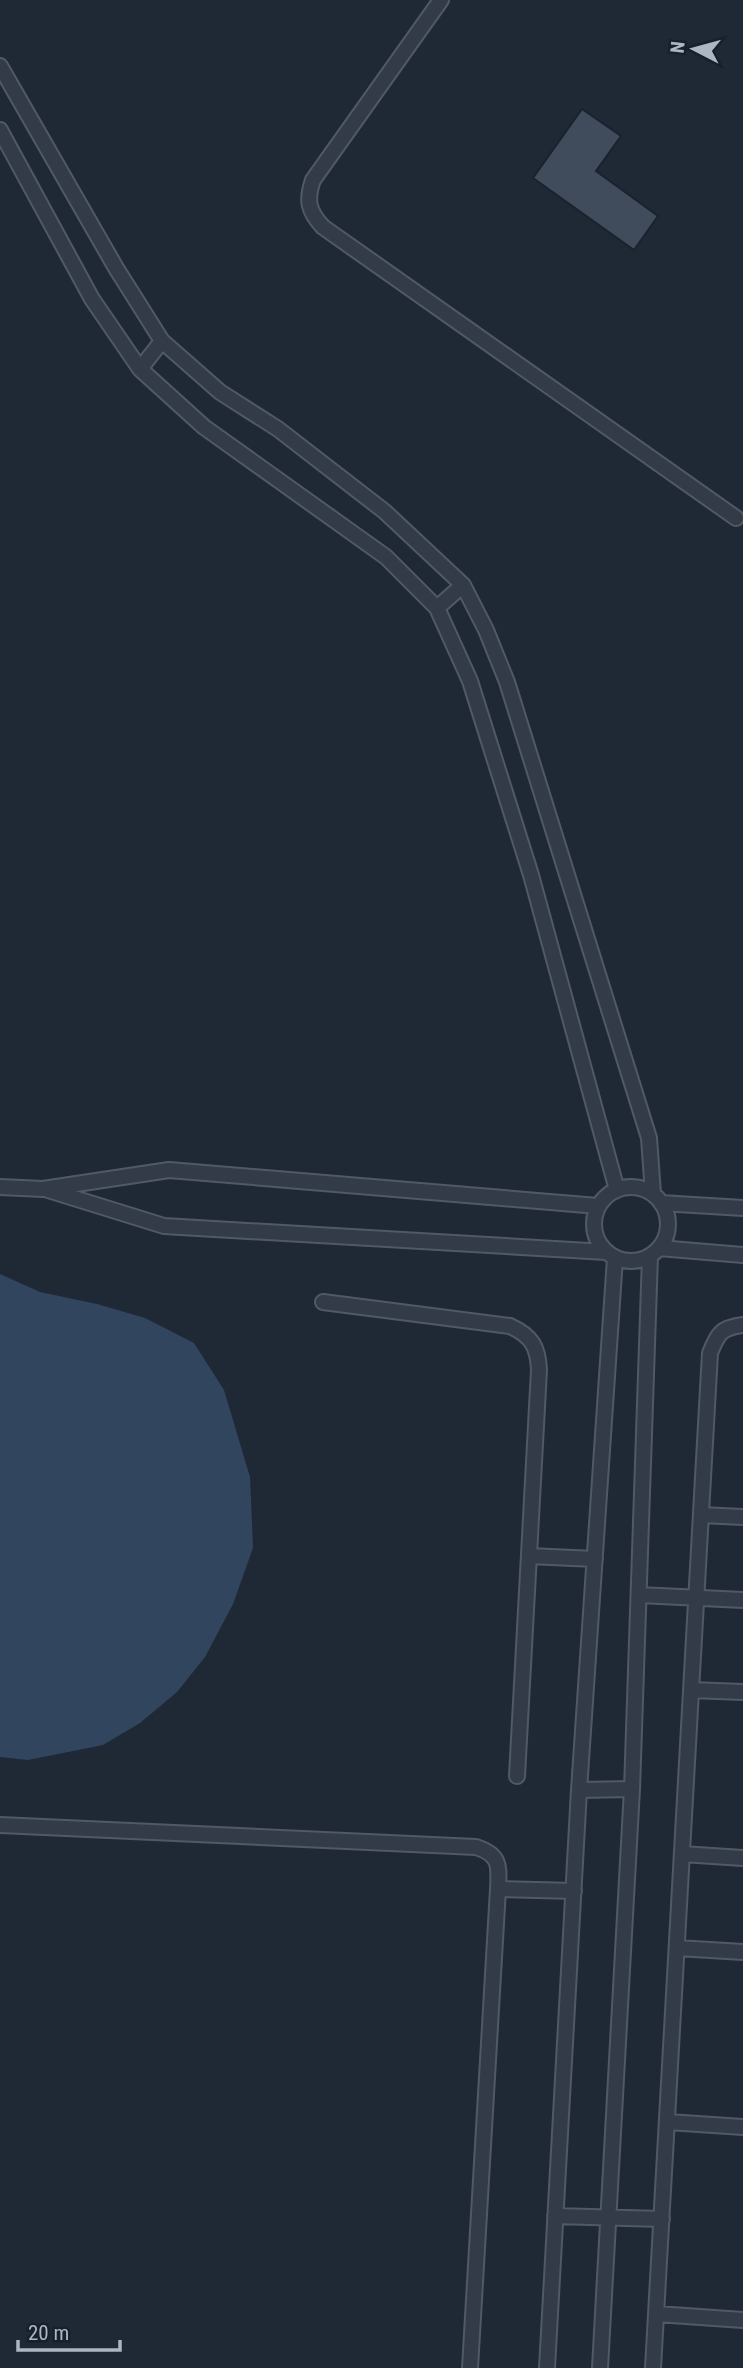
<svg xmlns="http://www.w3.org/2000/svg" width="743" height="2368" font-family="'Roboto Condensed',sans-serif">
<rect width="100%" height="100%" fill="#1f2936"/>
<path fill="#32455e" d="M 0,1274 L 40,1292 L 97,1304 L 145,1318 L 194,1343 L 224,1390 L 250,1477 L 253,1548 L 233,1604 L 205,1657 L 177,1692 L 140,1723 L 103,1745 L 28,1760 L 0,1757 Z"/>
<path fill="#404c5b" stroke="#1a222d" stroke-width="2" d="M 582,109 L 621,136 L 596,171 L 658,216 L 634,250 L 533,178 Z"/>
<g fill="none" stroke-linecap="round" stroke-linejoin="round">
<g stroke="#505965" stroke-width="18">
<path id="lane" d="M 441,0 L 313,180 C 306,200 308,211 323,227 L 736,518
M 0,66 L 116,268 L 162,341 L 220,392 L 278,429 L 384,511 L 463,585 L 486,630 L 507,682 L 649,1138 L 653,1194
M 0,130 L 92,299 L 140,369 L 204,427 L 386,557 L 437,608 L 470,681 L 531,875 L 617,1190
M 140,369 L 162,341
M 437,608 L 463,585
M 0,1187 L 43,1189 L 169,1170 L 598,1206
M594 1224a37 37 0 1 1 74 0a37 37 0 1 1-74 0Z
M 48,1190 L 164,1226 L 606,1252
M 661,1203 L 743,1208
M 659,1248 L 743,1255
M 323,1302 L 510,1326 C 532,1336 538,1347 539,1370 L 517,1776
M 701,1515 L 743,1517
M 529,1556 L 595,1559
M 639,1595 L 743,1600
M 691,1690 L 743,1692
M 579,1790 L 632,1789
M 0,1825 L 476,1847 C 501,1855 499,1866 498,1889 L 470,2368
M 682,1854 L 743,1858
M 498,1889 L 574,1891
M 677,1948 L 743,1952
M 668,2122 L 743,2127
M 555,2216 L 662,2219
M 657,2314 L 743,2320
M 547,2368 L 579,1790 L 615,1258
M 600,2368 L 632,1789 L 650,1256
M 653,2368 L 710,1353 C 718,1333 721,1328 743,1325"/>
</g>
<use href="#lane" stroke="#323b47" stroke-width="14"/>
</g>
<g transform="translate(694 49) rotate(276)" stroke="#18202b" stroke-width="5" paint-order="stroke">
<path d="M0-5L12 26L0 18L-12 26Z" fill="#acb6c4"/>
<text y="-10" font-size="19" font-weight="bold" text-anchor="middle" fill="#acb6c4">N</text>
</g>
<path d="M18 2340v10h102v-10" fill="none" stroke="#acb6c4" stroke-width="3.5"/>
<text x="28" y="2340" font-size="21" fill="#acb6c4" stroke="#18202b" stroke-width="5" paint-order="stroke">20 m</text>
</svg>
